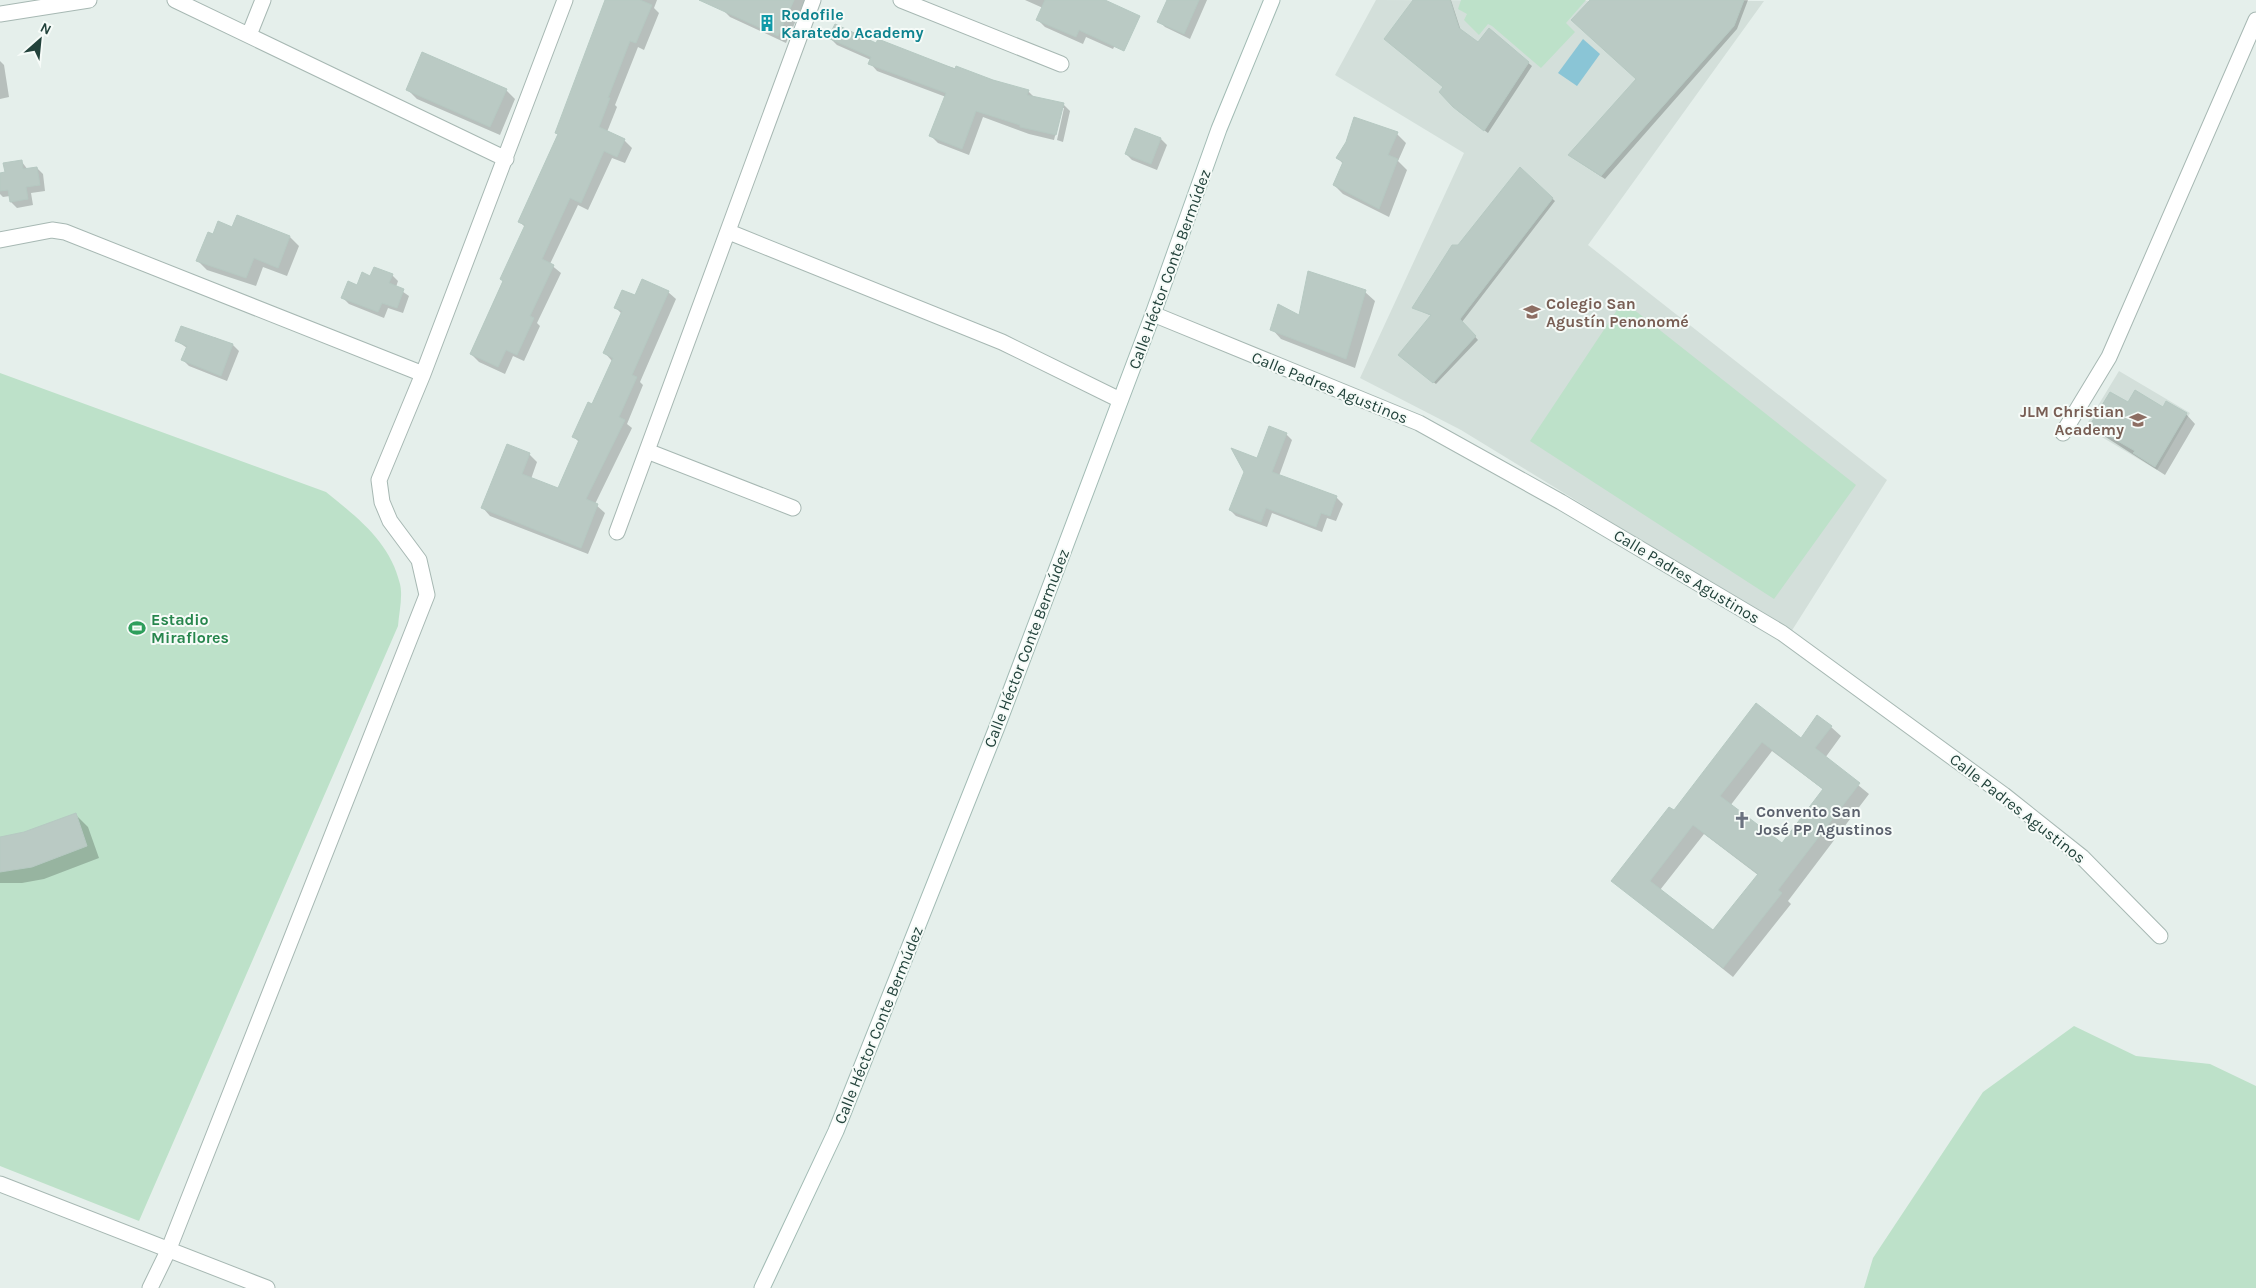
<svg xmlns="http://www.w3.org/2000/svg" width="2256" height="1288" font-family="Karla,sans-serif">
<rect width="100%" height="100%" fill="#e5efeb"/>
<path fill="#d3dfda" d="M 1376,0 L 1764,1 L 1588,245 L 1887,480 L 1791,632 L 1461,430 L 1360,378 L 1464,153 L 1335,75 Z
M 2119,371 L 2190,413 L 2157,470 L 2085,427 Z"/>
<path fill="#bde1c9" d="M 1461,0 L 1586,0 L 1566,23 L 1575,32 L 1541,68 L 1492,26 L 1488,24 L 1479,35 L 1464,20 L 1467,14 L 1458,9 Z
M 1623,301 L 1856,485 L 1774,599 L 1530,441 Z
M 0,373 L 326,492 C 358,518 390,542 400,584 C 403,596 399,613 398,626 L 139,1221 L 0,1166 Z
M 2074,1026 L 2136,1056 L 2210,1064 L 2256,1086 L 2256,1288 L 1864,1288 L 1873,1258 L 1983,1092 Z"/>
<path fill="#8ac5d6" d="M 1583,39 L 1600,54 L 1577,86 L 1558,73 Z"/>
<path fill="#0003" fill-rule="evenodd" d="M 606,0 L 657,0 L 654,8 L 659,13 L 644,50 L 638,47 L 615,105 L 617,107 L 607,132 L 625,141 L 632,148 L 625,163 L 612,158 L 588,210 L 578,205 L 550,264 L 561,273 L 537,323 L 540,326 L 524,361 L 513,356 L 505,374 L 479,362 L 471,354 L 526,228 L 520,222 L 559,135 Z
M 726,0 L 805,0 L 786,43 L 730,17 L 722,9 Z
M 1025,0 L 1102,0 L 1129,16 L 1113,49 L 1086,37 L 1083,44 L 1045,27 L 1038,20 L 1043,8 Z
M 1169,0 L 1207,0 L 1190,39 L 1165,27 L 1159,21 Z
M 1415,0 L 1451,0 L 1461,31 L 1478,44 L 1489,30 L 1532,66 L 1488,133 L 1458,111 L 1444,88 Z
M 1592,0 L 1748,0 L 1737,29 L 1605,179 L 1573,158 L 1638,80 Z
M 830,38 L 877,44 L 1028,91 L 1034,97 L 1063,104 L 1070,111 L 1063,142 L 1057,140 L 1064,108 L 1062,108 L 1054,140 L 1029,134 L 983,117 L 969,155 L 938,143 L 931,136 L 946,97 L 877,71 L 870,63 L 871,60 L 837,45 Z
M 0,61 L 4,65 L 9,97 L 0,99 Z
M 408,90 L 506,90 L 515,99 L 500,135 L 417,99 Z
M 1397,134 L 1406,143 L 1398,161 L 1407,170 L 1389,217 L 1343,194 L 1334,185 L 1343,164 L 1338,158 Z
M 1161,139 L 1167,145 L 1157,170 L 1132,160 L 1126,154 Z
M 22,162 L 28,170 L 37,168 L 43,174 L 45,191 L 31,193 L 33,205 L 17,208 L 11,202 L 10,196 L 3,197 L 0,194 L 0,174 L 6,173 Z
M 1520,169 L 1555,201 L 1462,322 L 1478,340 L 1436,384 L 1402,357 L 1432,316 L 1414,308 Z
M 233,229 L 290,237 L 299,246 L 287,276 L 263,267 L 256,286 L 207,270 L 198,261 L 214,236 Z
M 392,275 L 398,281 L 396,287 L 409,296 L 403,313 L 388,308 L 384,318 L 349,304 L 343,298 L 371,277 Z
M 668,292 L 676,299 L 640,382 L 643,385 L 627,424 L 632,428 L 595,504 L 605,513 L 588,554 L 490,516 L 483,508 L 507,446 L 530,455 L 537,462 L 531,479 L 558,490 L 580,443 L 573,436 L 593,406 L 612,361 L 605,353 L 622,314 L 615,307 L 635,297 Z
M 1365,292 L 1375,301 L 1355,368 L 1281,339 L 1272,329 Z
M 214,337 L 233,345 L 239,351 L 227,381 L 189,366 L 183,360 L 187,348 L 177,341 L 213,340 Z
M 2167,403 L 2186,414 L 2195,424 L 2165,475 L 2101,434 L 2092,425 L 2129,404 L 2163,409 Z
M 1286,434 L 1292,440 L 1279,476 L 1337,498 L 1343,504 L 1336,521 L 1327,518 L 1322,532 L 1272,513 L 1267,527 L 1236,516 L 1230,510 L 1257,459 Z
M 1756,705 L 1801,739 L 1831,727 L 1841,736 L 1825,758 L 1869,794 L 1788,901 L 1791,904 L 1733,977 L 1613,881 L 1674,812 ZM 1772,751 L 1824,790 L 1782,845 L 1730,806 ZM 1704,834 L 1758,875 L 1714,932 L 1660,890 Z
M 75,814 L 88,827 L 99,858 L 44,879 L 22,883 L 0,883 L 0,838 L 24,833 Z"/>
<path fill="#bacac4" stroke="#b6c9c2" fill-rule="evenodd" d="M 605,0 L 640,0 L 652,5 L 636,43 L 630,41 L 608,98 L 610,98 L 599,127 L 625,139 L 617,157 L 604,151 L 581,203 L 570,198 L 542,259 L 554,265 L 530,316 L 534,318 L 517,355 L 506,350 L 498,367 L 470,354 L 503,281 L 500,279 L 525,225 L 518,222 L 558,134 L 555,133 Z
M 699,0 L 794,0 L 778,36 Z
M 1045,0 L 1105,0 L 1140,16 L 1124,51 L 1079,30 L 1076,37 L 1036,20 Z
M 1167,0 L 1199,0 L 1184,34 L 1157,22 Z
M 1413,0 L 1450,0 L 1459,28 L 1478,42 L 1489,28 L 1529,62 L 1484,131 L 1453,107 L 1439,92 L 1443,87 L 1384,39 Z
M 1590,0 L 1744,0 L 1734,26 L 1601,176 L 1568,155 L 1636,79 L 1571,20 Z
M 835,24 L 876,43 L 878,39 L 955,69 L 956,66 L 993,80 L 1029,90 L 1027,95 L 1064,103 L 1056,135 L 1020,127 L 1020,125 L 976,111 L 962,149 L 929,136 L 946,93 L 868,64 L 871,57 L 828,38 Z
M 422,52 L 507,89 L 490,127 L 406,90 Z
M 1354,117 L 1398,132 L 1388,155 L 1398,159 L 1379,209 L 1333,185 L 1343,162 L 1336,158 L 1346,142 Z
M 1135,128 L 1161,138 L 1151,164 L 1125,154 Z
M 22,160 L 23,169 L 37,167 L 40,185 L 26,187 L 28,199 L 10,202 L 8,190 L 0,191 L 0,173 L 5,172 L 3,163 Z
M 1520,167 L 1553,198 L 1460,319 L 1476,336 L 1433,383 L 1398,355 L 1431,315 L 1412,308 L 1452,245 L 1458,245 Z
M 237,215 L 290,236 L 278,268 L 254,258 L 246,278 L 196,261 L 208,232 L 213,234 L 218,221 L 232,227 Z
M 374,267 L 393,274 L 389,283 L 404,289 L 397,308 L 382,303 L 378,312 L 341,298 L 348,281 L 357,285 L 362,272 L 370,276 Z
M 1308,271 L 1366,290 L 1346,359 L 1270,330 L 1278,304 L 1299,315 Z
M 642,279 L 669,291 L 632,375 L 637,377 L 619,417 L 625,420 L 586,499 L 598,504 L 581,548 L 481,508 L 507,444 L 530,453 L 522,474 L 558,488 L 579,440 L 572,437 L 588,402 L 592,404 L 613,358 L 603,353 L 622,311 L 614,308 L 622,290 L 635,295 Z
M 181,326 L 233,344 L 221,376 L 181,360 L 187,346 L 175,341 Z
M 2135,390 L 2163,407 L 2166,401 L 2187,413 L 2155,467 L 2133,453 L 2135,451 L 2090,425 L 2110,392 L 2128,402 Z
M 1269,426 L 1287,433 L 1272,472 L 1337,496 L 1330,516 L 1321,513 L 1316,527 L 1266,508 L 1261,522 L 1229,510 L 1244,472 L 1231,448 L 1257,458 Z
M 1756,703 L 1801,738 L 1817,715 L 1832,726 L 1815,748 L 1860,783 L 1778,890 L 1782,893 L 1723,968 L 1611,881 L 1669,807 L 1674,810 ZM 1762,742 L 1823,789 L 1782,843 L 1720,796 ZM 1693,825 L 1758,874 L 1713,930 L 1650,881 Z
M 76,813 L 87,846 L 32,867 L 0,872 L 0,837 L 24,832 Z"/>
<g fill="none" stroke-linecap="round" stroke-linejoin="round">
<g stroke="#a7b8b3" stroke-width="17">
<path id="street" d="M 175,0 L 506,159
M 901,0 L 1061,64
M 0,14 L 89,0
M 249,35 L 263,0
M 729,232 L 1002,342 L 1120,400
M 0,240 L 52,230 L 65,232 L 423,374
M 1153,314 L 1419,423 L 1561,502 L 1782,633 L 2004,795 L 2082,857 L 2160,936
M 2063,433 L 2109,357 L 2256,20
M 647,451 L 793,508
M 617,532 L 813,0
M 0,1184 L 267,1288
M 150,1288 L 168,1251 L 427,595 L 419,560 L 390,521 L 382,502 L 379,480 L 423,374 L 565,0"/>
</g>
<g stroke="#a2bbb4" stroke-width="17">
<path id="secondary" d="M 762,1288 L 836,1131 L 997,727 L 1153,314 L 1219,129 L 1272,0"/>
</g>
<use href="#street" stroke="#fff" stroke-width="15"/>
<use href="#secondary" stroke="#fff" stroke-width="15"/>
</g>
<defs>
<g id="building-bare" transform="scale(1.35)"><path d="M-4-6H4V6H1V3H-1V6H-4ZM-2.5-4.3h1.7v1.8h-1.7ZM.8-4.3h1.7v1.8H.8ZM-2.5-1h1.7V.8h-1.7ZM.8-1h1.7V.8H.8Z" fill="#0f9aa8" stroke="#f6fbf8" stroke-width="2.5" paint-order="stroke"/></g>
<g id="school-bare" transform="scale(1.35)"><path d="M0-5L7-2L0 1L-7-2ZM-4 1L0 2.5L4 1V4Q0 6-4 4Z" fill="#8d6e63" stroke="#f6fbf8" stroke-width="2.5" paint-order="stroke"/></g>
<g id="stadium-bare" transform="scale(1.35)"><path d="M0-5a6.5 5 0 1 0 0 10a6.5 5 0 1 0 0-10ZM-3.5-1.8h7v3.6h-7Z" fill="#2e9e5b" stroke="#f6fbf8" stroke-width="2.5" paint-order="stroke"/></g>
<g id="church-bare" transform="scale(1.35)"><path d="M-1.2-6h2.4v3.5h3.3v2.4h-3.3V6h-2.4V-.1h-3.3v-2.4h3.3Z" fill="#6b7280" stroke="#f6fbf8" stroke-width="2.5" paint-order="stroke"/></g>
</defs>
<g fill-rule="evenodd">
<use href="#building-bare" x="767" y="23"/>
<use href="#school-bare" x="1532" y="312"/>
<use href="#school-bare" x="2138" y="420"/>
<use href="#stadium-bare" x="137" y="628"/>
<use href="#church-bare" x="1742" y="820"/>
</g>
<g text-anchor="middle" stroke-width="4" stroke-linejoin="round" paint-order="stroke">
<g font-size="16" font-weight="bold" fill="#0d838f" stroke="#f6fbf8" text-anchor="start">
<text x="781" y="20">Rodofile<tspan x="781" dy="18">Karatedo Academy</tspan></text>
</g>
<g font-size="16" fill="#22423b" stroke="#f6fbf8">
<text transform="translate(1169 269) rotate(-70)" y="6">Calle Héctor Conte Bermúdez</text>
<text transform="translate(1330 387) rotate(22)" y="6">Calle Padres Agustinos</text>
<text transform="translate(1687 576) rotate(31)" y="6">Calle Padres Agustinos</text>
<text transform="translate(1026 648) rotate(-69)" y="6">Calle Héctor Conte Bermúdez</text>
<text transform="translate(2018 808) rotate(38)" y="6">Calle Padres Agustinos</text>
<text transform="translate(878 1025) rotate(-68)" y="6">Calle Héctor Conte Bermúdez</text>
</g>
<g font-size="16" font-weight="bold" fill="#785e54" stroke="#f6fbf8" text-anchor="start">
<text x="1546" y="309">Colegio San<tspan x="1546" dy="18">Agustín Penonomé</tspan></text>
<text x="2124" y="417" text-anchor="end">JLM Christian<tspan x="2124" dy="18">Academy</tspan></text>
</g>
<g font-size="16" font-weight="bold" fill="#27864d" stroke="#f6fbf8" text-anchor="start">
<text x="151" y="625">Estadio<tspan x="151" dy="18">Miraflores</tspan></text>
</g>
<g font-size="16" font-weight="bold" fill="#5b616d" stroke="#f6fbf8" text-anchor="start">
<text x="1756" y="817">Convento San<tspan x="1756" dy="18">José PP Agustinos</tspan></text>
</g>
</g>
<g transform="translate(40 40) rotate(27)" stroke="#f6fbf8" stroke-width="4" paint-order="stroke">
<path d="M0-4L9 19L0 12L-9 19Z" fill="#22423b"/>
<text y="-8" font-size="14" font-weight="bold" text-anchor="middle" fill="#22423b">N</text>
</g>
</svg>
